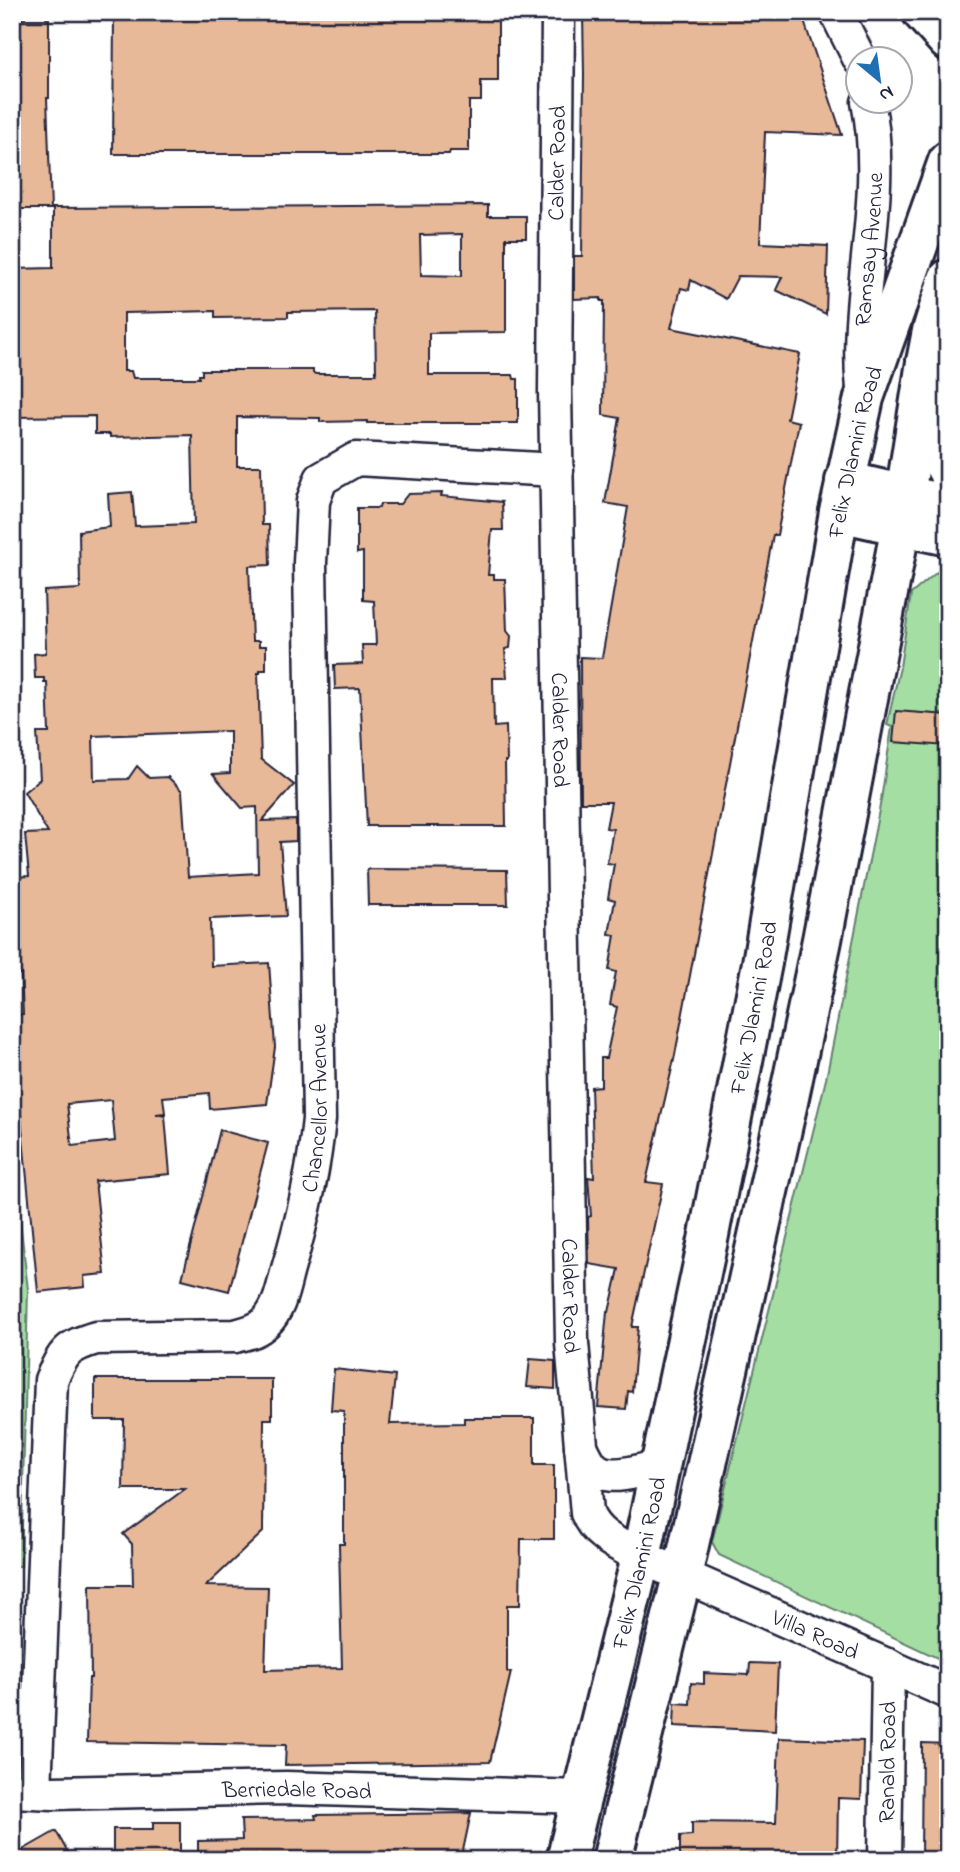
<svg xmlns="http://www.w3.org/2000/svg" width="960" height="1872" font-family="'Indie Flower',sans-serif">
<rect width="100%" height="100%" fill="#fff"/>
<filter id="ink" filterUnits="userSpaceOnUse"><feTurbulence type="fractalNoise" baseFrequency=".0143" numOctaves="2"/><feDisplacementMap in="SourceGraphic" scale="14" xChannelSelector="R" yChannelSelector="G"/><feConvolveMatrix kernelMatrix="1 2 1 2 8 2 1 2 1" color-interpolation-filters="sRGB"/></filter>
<g filter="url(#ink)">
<path fill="#a4dea3" stroke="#63806f" stroke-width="2" d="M 937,572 L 948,573 L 948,1663 L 719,1555 L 712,1542 L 826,1079 L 881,800 L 892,727 L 887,725 L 900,667 L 911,594 Z
M 12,1149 L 28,1290 L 21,1566 L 12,1566 Z"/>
<path fill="#e8b998" stroke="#22223b" stroke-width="2" fill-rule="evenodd" d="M 114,12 L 498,12 L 498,81 L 481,81 L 481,101 L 469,101 L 469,151 L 450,151 L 449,154 L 113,154 Z
M 583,12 L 801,12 L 842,135 L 765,132 L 760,243 L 828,246 L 826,314 L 776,290 L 782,277 L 738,276 L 726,299 L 691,280 L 689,290 L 681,288 L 671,328 L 800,354 L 787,419 L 799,422 L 777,535 L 773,535 L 675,1055 L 646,1182 L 663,1184 L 632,1327 L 638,1327 L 632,1392 L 628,1391 L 626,1409 L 598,1407 L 607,1312 L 609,1312 L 619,1269 L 589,1264 L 588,1217 L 591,1216 L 588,1177 L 594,1178 L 591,1087 L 601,1086 L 601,1058 L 606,1058 L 617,1007 L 610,1005 L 616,972 L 609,970 L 615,935 L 609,934 L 615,900 L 608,898 L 614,864 L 607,863 L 613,829 L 606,828 L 611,802 L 581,802 L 580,657 L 602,658 L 628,507 L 605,503 L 620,418 L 603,415 L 604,301 L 601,301 L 601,298 L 574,299 L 574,256 L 582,256 L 584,74 Z
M 12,19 L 49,19 L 49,98 L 47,98 L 51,209 L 12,209 L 12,148 L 18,148 L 17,97 L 12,97 Z
M 488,205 L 488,216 L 526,216 L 526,238 L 506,238 L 506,332 L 429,333 L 429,375 L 513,375 L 514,379 L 518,379 L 518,423 L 367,423 L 367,421 L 320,422 L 320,418 L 237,417 L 237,466 L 261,466 L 262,525 L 269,525 L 270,565 L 249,566 L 252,641 L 259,641 L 259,646 L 266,646 L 266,670 L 260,670 L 260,673 L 258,673 L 261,759 L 294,785 L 262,821 L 296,820 L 296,841 L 280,842 L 286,916 L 210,919 L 211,966 L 269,963 L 275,1047 L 267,1104 L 210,1109 L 209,1093 L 163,1097 L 165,1113 L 156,1114 L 165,1116 L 170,1174 L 95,1181 L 105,1274 L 84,1276 L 85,1287 L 38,1292 L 20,1107 L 12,1108 L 12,1078 L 17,1078 L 13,1015 L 23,1014 L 21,974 L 12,975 L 12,877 L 29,876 L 25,834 L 48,833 L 24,792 L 40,779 L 37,733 L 49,733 L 47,682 L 44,682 L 44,678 L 35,678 L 34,654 L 45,653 L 46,650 L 44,591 L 80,589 L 79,531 L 110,527 L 108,494 L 132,492 L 135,526 L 194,524 L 192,435 L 110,437 L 110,434 L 95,434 L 95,416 L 12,417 L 12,269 L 53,268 L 53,208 ZM 462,234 L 462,276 L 421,275 L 420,235 ZM 215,311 L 215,318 L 288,317 L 288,312 L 375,311 L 376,374 L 316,374 L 313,373 L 313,370 L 202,370 L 202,375 L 199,375 L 199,378 L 133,378 L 131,371 L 124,371 L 124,313 ZM 230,731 L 230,773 L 213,774 L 242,808 L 257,807 L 258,873 L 188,877 L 182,791 L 168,777 L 149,778 L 137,766 L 128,779 L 94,780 L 93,736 ZM 111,1100 L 115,1141 L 72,1146 L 67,1104 Z
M 442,493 L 441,496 L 502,502 L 503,530 L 492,530 L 488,575 L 494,575 L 494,579 L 505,579 L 507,631 L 511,636 L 510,648 L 505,649 L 507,678 L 493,678 L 494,727 L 506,726 L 507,761 L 505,761 L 506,826 L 367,826 L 360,688 L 335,689 L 334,665 L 363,664 L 362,645 L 376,645 L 374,601 L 363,600 L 363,552 L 357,553 L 357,508 L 379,508 L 380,504 L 400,504 L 408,494 Z
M 896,711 L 948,715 L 948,746 L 893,742 Z
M 367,869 L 507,870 L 508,905 L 368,905 Z
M 220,1130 L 268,1143 L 229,1291 L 182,1279 Z
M 530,1359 L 555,1361 L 555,1389 L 527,1387 Z
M 334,1369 L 395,1376 L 390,1424 L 464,1423 L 464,1418 L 534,1418 L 534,1465 L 554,1465 L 554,1539 L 521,1539 L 520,1605 L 507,1605 L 507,1672 L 511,1672 L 490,1762 L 285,1765 L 286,1745 L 87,1742 L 89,1678 L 91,1678 L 90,1585 L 133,1585 L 132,1544 L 123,1534 L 185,1489 L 123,1489 L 124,1420 L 95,1420 L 95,1379 L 272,1379 L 272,1419 L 264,1419 L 263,1532 L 206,1586 L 268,1587 L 265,1670 L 342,1668 L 339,1544 L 344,1544 L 344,1411 L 331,1410 Z
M 750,1663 L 778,1664 L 775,1731 L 674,1726 L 675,1703 L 690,1704 L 691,1683 L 704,1684 L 704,1673 L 749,1675 Z
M 779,1738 L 863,1741 L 861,1799 L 838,1798 L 837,1860 L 680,1860 L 680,1836 L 692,1835 L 692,1822 L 776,1823 Z
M 922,1743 L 948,1744 L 948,1860 L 921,1860 Z
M 471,1813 L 461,1860 L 198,1860 L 198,1841 L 242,1840 L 241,1820 L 316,1819 L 315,1815 Z
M 153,1822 L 180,1822 L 180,1860 L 113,1860 L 113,1829 L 153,1829 Z
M 56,1831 L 68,1853 L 56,1860 L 12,1860 L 12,1856 Z"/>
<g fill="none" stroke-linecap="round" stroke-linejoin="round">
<g stroke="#22223b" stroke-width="37">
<g id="minor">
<path id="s1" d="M 558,12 L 555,392 L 572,1343 L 587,1513 C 596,1536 619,1545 641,1557 L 948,1692"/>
<path d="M 836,12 L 860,60"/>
<path id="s2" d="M 863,389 C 853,294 888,197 868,102"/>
<path d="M 581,1447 C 585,1454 588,1462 593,1467 C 608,1483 641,1470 660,1466"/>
<path id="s3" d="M 12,1791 L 53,1793 L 286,1788 L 581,1797"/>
<path id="s4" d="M 35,1791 L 51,1380 C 64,1352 66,1347 96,1338 L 235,1336 C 246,1333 257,1331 265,1323 C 280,1309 283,1287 288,1269 C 303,1219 314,1171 319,1119 L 310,563 L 313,501 L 321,479 L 356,459 L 557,470"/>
<path id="s5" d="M 885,1860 L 888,1665"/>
</g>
</g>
<g stroke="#22223b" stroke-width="44">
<g id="major">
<path id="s6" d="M 566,1860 L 641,1557 L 708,1240 L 762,963 L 839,512 L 864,398 L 948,161"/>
<path d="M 612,1860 L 682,1576 L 788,1102 L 822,940 L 897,546 L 926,362 L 932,331 L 948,279"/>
</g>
</g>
<g stroke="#22223b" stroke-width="44">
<path id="highway" d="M 922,12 L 948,41
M 926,362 L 936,448 L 948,472
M 845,481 L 948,505
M 839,512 L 948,536"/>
</g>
<use href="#minor" stroke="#fff" stroke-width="32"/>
<use href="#major" stroke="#fff" stroke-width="38"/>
<use href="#highway" stroke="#fff" stroke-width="38"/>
</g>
</g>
<g text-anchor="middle" stroke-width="7" stroke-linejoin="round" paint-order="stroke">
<g font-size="23" fill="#22223b" stroke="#fff">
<text transform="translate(556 163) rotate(-89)" y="8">Calder Road</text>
<text dy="8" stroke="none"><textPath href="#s2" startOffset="140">Ramsay Avenue</textPath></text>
<text dy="8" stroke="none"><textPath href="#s6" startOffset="1438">Felix Dlamini Road</textPath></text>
<text dy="8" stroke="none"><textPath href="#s1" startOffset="718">Calder Road</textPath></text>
<text dy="8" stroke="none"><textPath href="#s6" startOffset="873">Felix Dlamini Road</textPath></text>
<text dy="8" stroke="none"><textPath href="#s4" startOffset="872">Chancellor Avenue</textPath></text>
<text dy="8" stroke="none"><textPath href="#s1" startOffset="1284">Calder Road</textPath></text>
<text dy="8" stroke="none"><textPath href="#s6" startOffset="306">Felix Dlamini Road</textPath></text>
<text dy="8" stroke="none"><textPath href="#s1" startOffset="1764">Villa Road</textPath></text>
<text dy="8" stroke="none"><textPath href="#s5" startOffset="98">Ranald Road</textPath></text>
<text dy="8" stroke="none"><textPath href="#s3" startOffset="285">Berriedale Road</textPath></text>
</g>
</g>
<rect width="960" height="1872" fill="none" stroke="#fff" stroke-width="42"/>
<rect x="21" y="21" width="918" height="1830" fill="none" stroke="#22223b" stroke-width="2.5" filter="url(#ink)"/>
<g transform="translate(879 80) rotate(151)"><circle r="33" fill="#ffffff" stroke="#a7a7b1" stroke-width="2"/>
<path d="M0-5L12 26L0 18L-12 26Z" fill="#1f6fb2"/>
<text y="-10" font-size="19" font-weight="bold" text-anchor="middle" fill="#22223b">N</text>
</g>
</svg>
